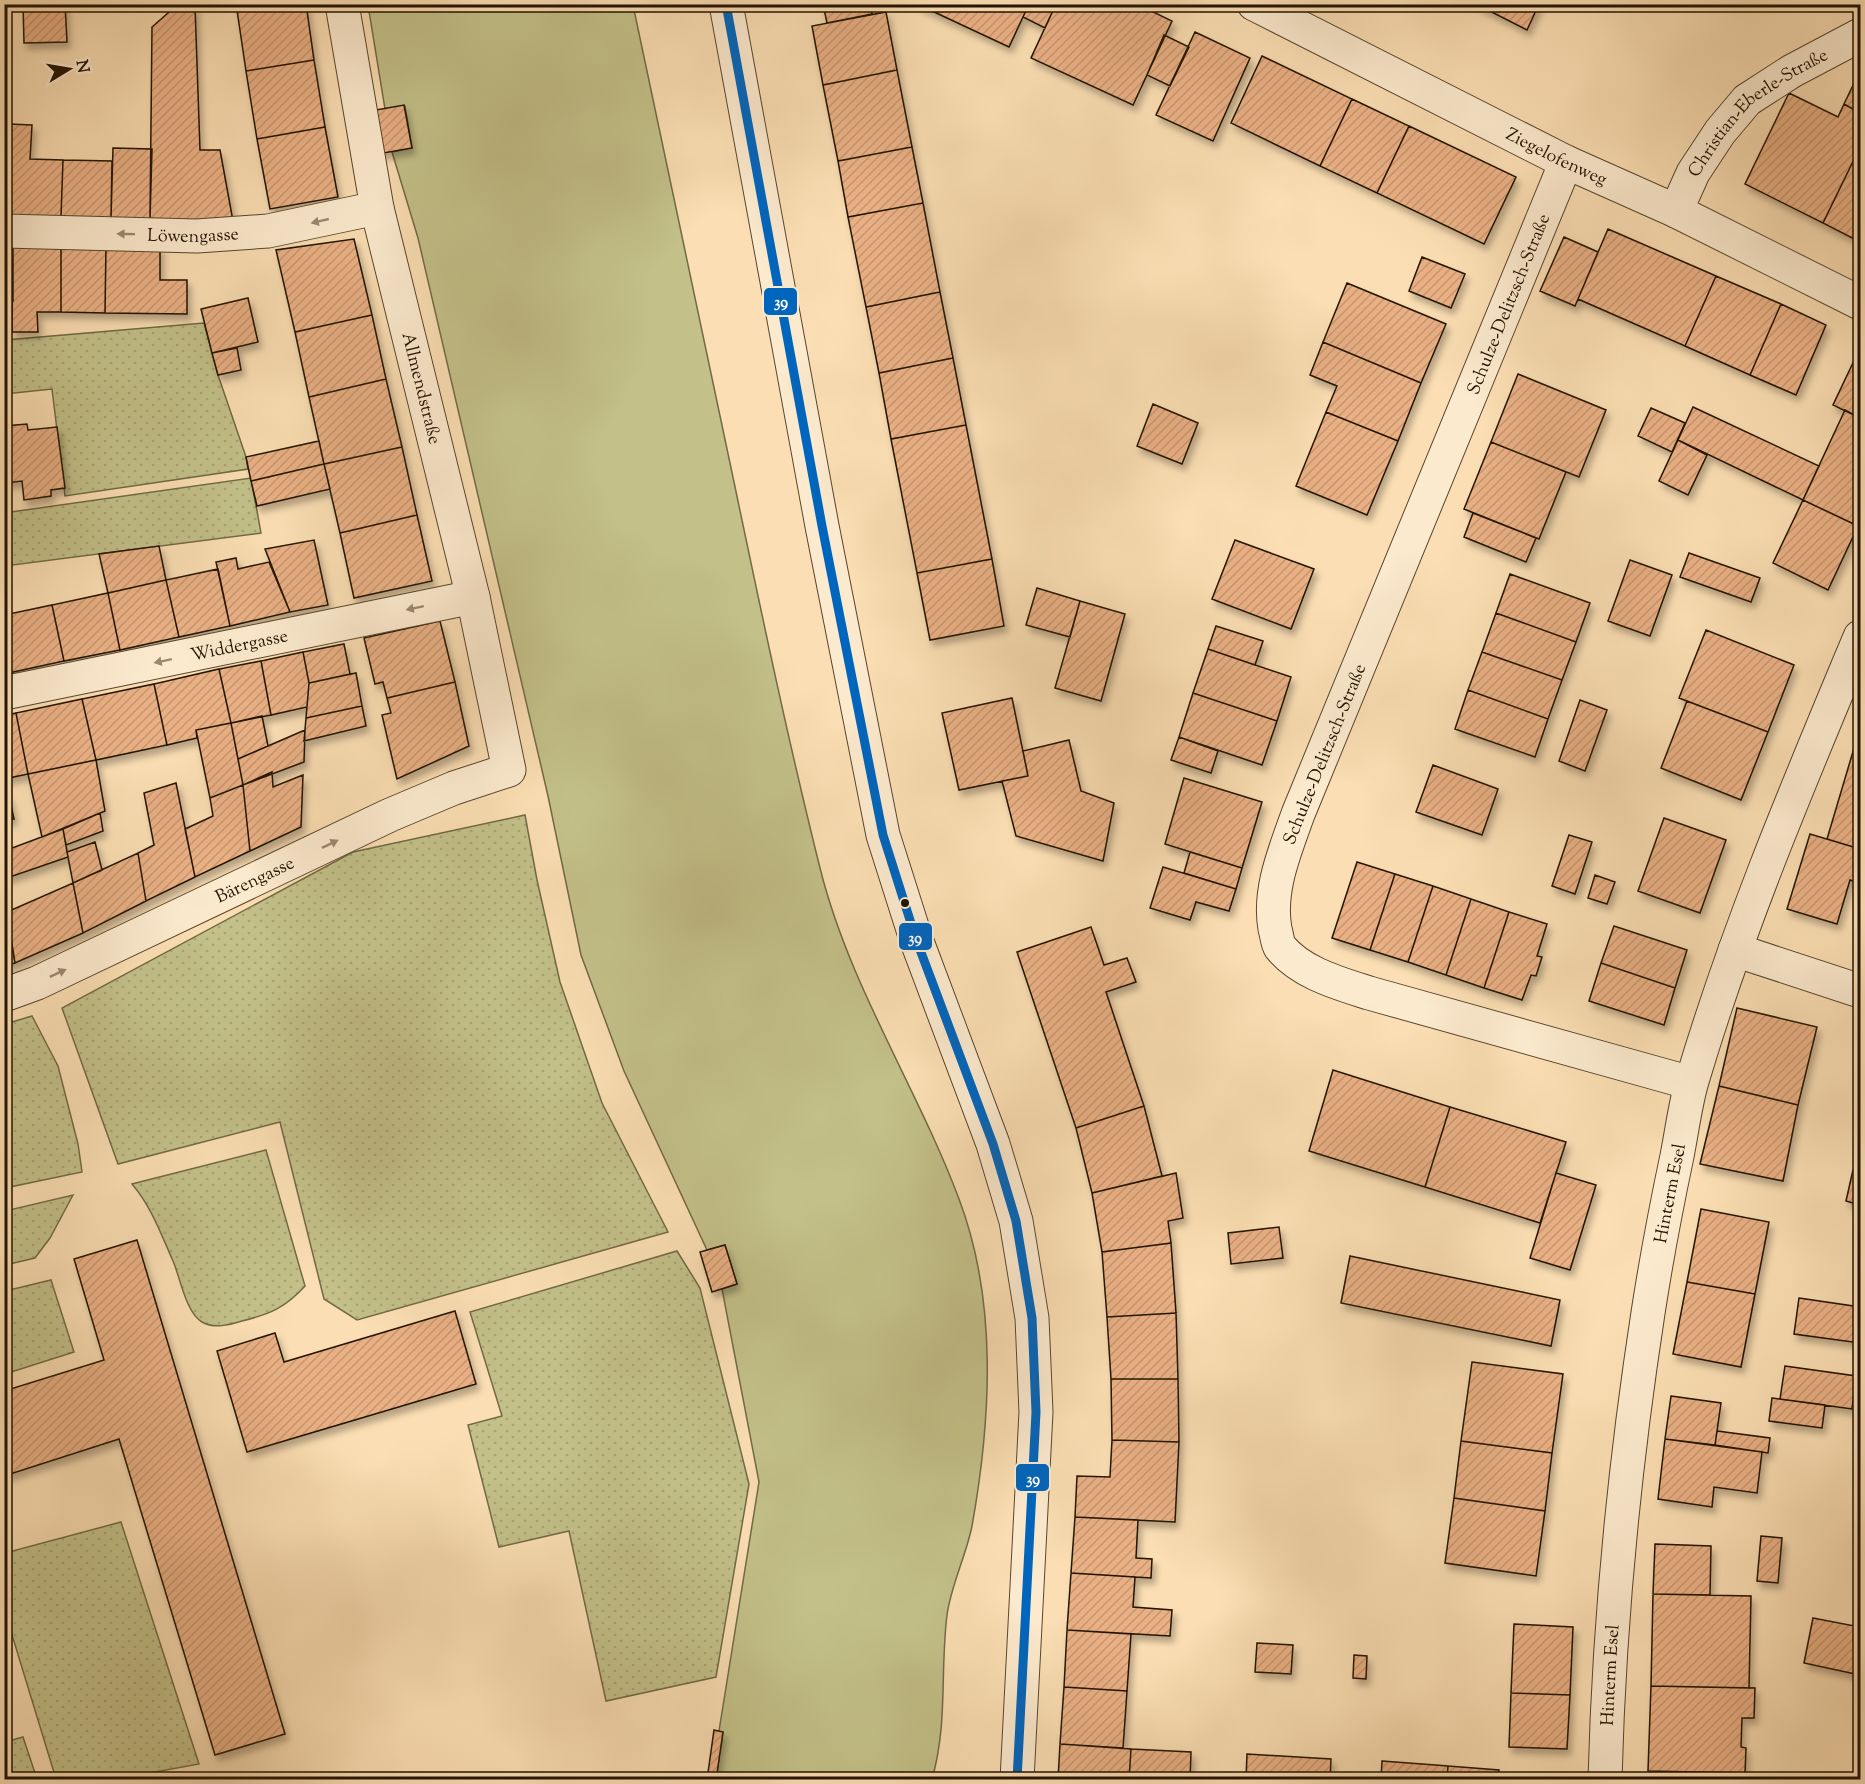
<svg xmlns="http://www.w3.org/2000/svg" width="1865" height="1784" font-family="'Sorts Mill Goudy',serif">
<defs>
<pattern id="grass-dots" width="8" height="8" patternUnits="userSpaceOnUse" patternTransform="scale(1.5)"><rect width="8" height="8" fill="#c3c089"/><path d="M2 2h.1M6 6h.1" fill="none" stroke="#a7a474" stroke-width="1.8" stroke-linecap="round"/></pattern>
<pattern id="building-hatch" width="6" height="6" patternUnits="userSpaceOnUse" patternTransform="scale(1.5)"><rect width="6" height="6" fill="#e9b084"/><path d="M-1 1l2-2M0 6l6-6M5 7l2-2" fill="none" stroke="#c89670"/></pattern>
<filter id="shadow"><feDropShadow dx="3.5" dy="6" stdDeviation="3" flood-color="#0004"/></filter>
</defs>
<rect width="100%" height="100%" fill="#fbdeb3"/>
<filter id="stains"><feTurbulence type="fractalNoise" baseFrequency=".00333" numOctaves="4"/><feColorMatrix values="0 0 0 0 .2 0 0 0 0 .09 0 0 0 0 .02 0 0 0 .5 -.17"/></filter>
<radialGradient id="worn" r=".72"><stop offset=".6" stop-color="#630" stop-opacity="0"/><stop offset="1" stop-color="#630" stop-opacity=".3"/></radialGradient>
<path fill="url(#grass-dots)" stroke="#726a44" stroke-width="1.5" d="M 204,323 L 218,375 L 246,457 L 248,469 L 65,496 L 52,389 L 5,394 L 5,340 Z
M 251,478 L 261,533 L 5,566 L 4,513 Z
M 525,815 L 537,880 L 560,982 L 602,1103 L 668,1232 L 357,1320 L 324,1299 L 280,1122 L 118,1164 L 62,1008 L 353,852 Z
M 32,1016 L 58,1066 L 78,1144 L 82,1172 L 5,1188 L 5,1024 Z
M 266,1150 L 305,1286 C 285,1308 270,1314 242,1321 C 229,1325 214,1329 202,1322 C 186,1313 180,1277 173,1261 C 161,1234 151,1206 132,1184 Z
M 73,1195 L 50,1238 L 35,1258 L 5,1265 L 5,1211 Z
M 677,1251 L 700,1288 L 749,1484 L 716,1677 L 606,1701 L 569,1531 L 499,1547 L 468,1425 L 502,1416 L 470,1312 Z
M 51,1280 L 74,1352 L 5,1374 L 5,1291 Z
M 121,1522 L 199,1764 L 117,1779 L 56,1779 L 5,1612 L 5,1553 Z
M 23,1737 L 37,1779 L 5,1779 L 5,1742 Z"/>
<path fill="#c3c089" stroke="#726a44" stroke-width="1.5" d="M 368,5 L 633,5 C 667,164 700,323 734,482 C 761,611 788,740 820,868 C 849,985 917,1087 959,1199 C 998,1302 991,1420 972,1526 C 966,1556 951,1585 947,1615 C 940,1671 948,1724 932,1779 L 716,1779 L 723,1732 L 719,1731 L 759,1482 L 722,1289 L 737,1284 L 725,1245 L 707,1250 L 624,1071 L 581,955 L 548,796 L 418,238 L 392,152 L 412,148 L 405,106 L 385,109 Z"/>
<path fill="url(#building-hatch)" stroke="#221300" stroke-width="1.5" filter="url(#shadow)" d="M 23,4 L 65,4 L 67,42 L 24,43 Z
M 236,4 L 273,4 L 237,10 Z
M 273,4 L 306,4 L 314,60 L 246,71 L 237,10 Z
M 823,4 L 870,4 L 872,14 L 827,23 Z
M 917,4 L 1029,4 L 1009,47 Z
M 1029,4 L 1056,4 L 1045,28 L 1023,17 Z
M 1056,4 L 1137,4 L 1172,21 L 1133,105 L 1031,58 Z
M 1476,4 L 1539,4 L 1527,30 Z
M 176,6 L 195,6 L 200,150 L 220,150 L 233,221 L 150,219 L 152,27 Z
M 886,12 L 897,70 L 823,85 L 812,26 Z
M 1195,32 L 1250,58 L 1213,141 L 1156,115 Z
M 1164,35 L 1189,47 L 1170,86 L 1147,75 Z
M 1262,56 L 1352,99 L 1320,166 L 1231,123 Z
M 314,60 L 325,127 L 257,139 L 246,71 Z
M 897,70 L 912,147 L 838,161 L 823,85 Z
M 1860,71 L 1860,113 L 1844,104 Z
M 1789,93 L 1838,117 L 1844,104 L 1860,113 L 1860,147 L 1823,223 L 1745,184 Z
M 1352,99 L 1409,126 L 1377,193 L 1320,166 Z
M 404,105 L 412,148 L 378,154 L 370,111 Z
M 8,124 L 32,125 L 30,159 L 63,160 L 61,217 L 6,215 Z
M 1409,126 L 1516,177 L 1484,244 L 1377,193 Z
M 325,127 L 338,197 L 270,209 L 257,139 Z
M 912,147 L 923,203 L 848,217 L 838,161 Z
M 1860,147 L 1860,242 L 1823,223 Z
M 113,148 L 152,149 L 150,219 L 111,218 Z
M 63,160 L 112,161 L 111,218 L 61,217 Z
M 4,165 L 7,165 L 6,215 L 4,215 Z
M 923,203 L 940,292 L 866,307 L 848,217 Z
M 1608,229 L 1716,276 L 1685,346 L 1578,299 Z
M 1564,237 L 1598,252 L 1575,306 L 1540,291 Z
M 354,239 L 372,315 L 295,332 L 276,250 Z
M 4,244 L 13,244 L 13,301 L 4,301 Z
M 13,244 L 61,245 L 61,312 L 37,312 L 38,332 L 12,332 Z
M 61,245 L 106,245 L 105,313 L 61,312 Z
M 106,245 L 160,246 L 160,280 L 187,280 L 187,314 L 105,313 Z
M 1422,257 L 1465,274 L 1451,308 L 1409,291 Z
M 1716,276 L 1781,304 L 1750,375 L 1685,346 Z
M 1347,283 L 1446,324 L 1421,383 L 1323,342 Z
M 940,292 L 953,358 L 879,373 L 866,307 Z
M 248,298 L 258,342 L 212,353 L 201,309 Z
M 1781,304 L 1826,325 L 1796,395 L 1750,375 Z
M 372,315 L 386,379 L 309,397 L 295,332 Z
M 1323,342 L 1421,383 L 1398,441 L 1326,412 L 1337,386 L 1310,375 Z
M 237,348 L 241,370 L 218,375 L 212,353 Z
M 1860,348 L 1860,418 L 1833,405 Z
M 953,358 L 966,425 L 891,439 L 879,373 Z
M 1518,374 L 1606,410 L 1579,477 L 1491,442 Z
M 386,379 L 402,447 L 324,464 L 309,397 Z
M 1153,404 L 1198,423 L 1182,464 L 1137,446 Z
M 1693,407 L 1819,466 L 1803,500 L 1678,440 Z
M 1651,408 L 1685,423 L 1672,452 L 1638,436 Z
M 1845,410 L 1860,418 L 1860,522 L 1858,526 L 1803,500 Z
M 1326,412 L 1398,441 L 1367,515 L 1296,486 Z
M 27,424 L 28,430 L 57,427 L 65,488 L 51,490 L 51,496 L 24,500 L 22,481 L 6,483 L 4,426 Z
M 966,425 L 992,559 L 917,573 L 891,439 Z
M 1678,440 L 1707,455 L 1688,495 L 1659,481 Z
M 319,441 L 324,464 L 251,481 L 246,457 Z
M 1491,442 L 1566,472 L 1539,539 L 1464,509 Z
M 402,447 L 417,515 L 340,533 L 324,464 Z
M 324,464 L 330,489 L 257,506 L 251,481 Z
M 1803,500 L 1858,526 L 1828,590 L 1773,563 Z
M 1473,513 L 1536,538 L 1526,562 L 1464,537 Z
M 417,515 L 432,581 L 354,598 L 340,533 Z
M 314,540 L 328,605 L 290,612 L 265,549 Z
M 1235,540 L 1314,569 L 1291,629 L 1212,599 Z
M 159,546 L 166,580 L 108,593 L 99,554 Z
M 1689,553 L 1760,578 L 1751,602 L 1680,577 Z
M 236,558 L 238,569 L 269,562 L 290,612 L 230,626 L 216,562 Z
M 992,559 L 1004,626 L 930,640 L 917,573 Z
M 1630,560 L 1672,575 L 1650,636 L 1608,621 Z
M 218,569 L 230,626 L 179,637 L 166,580 Z
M 1510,574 L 1590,603 L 1576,642 L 1496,613 Z
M 166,580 L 179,637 L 120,650 L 108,593 Z
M 1037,588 L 1080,601 L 1070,637 L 1026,625 Z
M 108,593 L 120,650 L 64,661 L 52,605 Z
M 1080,601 L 1125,614 L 1101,701 L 1055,688 Z
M 52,605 L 64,661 L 4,674 L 4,615 Z
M 1496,613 L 1576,642 L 1562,680 L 1482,652 Z
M 440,621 L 455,682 L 387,698 L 383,682 L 375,684 L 364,638 Z
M 1216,626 L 1263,641 L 1255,665 L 1208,649 Z
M 1706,630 L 1794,665 L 1768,732 L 1679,698 Z
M 344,644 L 350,674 L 309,683 L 303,652 Z
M 1208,649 L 1291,677 L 1277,721 L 1193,693 Z
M 303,652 L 309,683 L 307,707 L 271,715 L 261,661 Z
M 1482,652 L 1562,680 L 1548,719 L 1468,690 Z
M 261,661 L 271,715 L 231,723 L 219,669 Z
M 219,669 L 231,723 L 196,730 L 197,738 L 167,745 L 154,684 Z
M 356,673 L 362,706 L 306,718 L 309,683 Z
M 455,682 L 469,746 L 397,779 L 382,715 L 391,713 L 387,698 Z
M 154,684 L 167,745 L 96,760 L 82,699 Z
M 1468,690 L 1548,719 L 1535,757 L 1455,729 Z
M 1193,693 L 1277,721 L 1262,765 L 1179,737 Z
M 1012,698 L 1028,776 L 959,790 L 942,713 Z
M 82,699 L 96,760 L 28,774 L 16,713 Z
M 1580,700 L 1607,710 L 1585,771 L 1559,761 Z
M 1687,701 L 1768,732 L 1741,800 L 1661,768 Z
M 362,706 L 366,726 L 304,741 L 306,718 Z
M 16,713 L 28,774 L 4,779 L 4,716 Z
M 262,716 L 268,746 L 238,759 L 231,723 Z
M 231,723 L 243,785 L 210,798 L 196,730 Z
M 1860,728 L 1860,849 L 1827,839 Z
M 305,730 L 304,762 L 243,785 L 238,759 Z
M 1179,737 L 1218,751 L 1211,773 L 1171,760 Z
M 1069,740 L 1081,791 L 1114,803 L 1103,861 L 1016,836 L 1002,781 L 1028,776 L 1023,751 Z
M 96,760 L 105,811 L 42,837 L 28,774 Z
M 1433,765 L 1498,789 L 1482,835 L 1416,812 Z
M 272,772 L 273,787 L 303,775 L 301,827 L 250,851 L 243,785 Z
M 1184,778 L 1262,802 L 1242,868 L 1165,844 Z
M 176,783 L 195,877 L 146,901 L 138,853 L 154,845 L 144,793 Z
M 243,785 L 250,851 L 195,877 L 185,829 L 213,816 L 210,798 Z
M 9,796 L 14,819 L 4,820 L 4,797 Z
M 100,813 L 103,831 L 66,845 L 63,829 Z
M 1664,818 L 1726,840 L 1700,913 L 1638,891 Z
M 63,829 L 68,857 L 4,879 L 4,851 Z
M 1810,834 L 1860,849 L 1860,883 L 1850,880 L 1837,924 L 1787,909 Z
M 1569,835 L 1592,842 L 1575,894 L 1552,886 Z
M 95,842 L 102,870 L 73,883 L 67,852 Z
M 1190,852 L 1242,868 L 1236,889 L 1184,873 Z
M 138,853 L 146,901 L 83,933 L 73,883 Z
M 1357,862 L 1395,874 L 1370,950 L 1332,938 Z
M 1163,867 L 1236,889 L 1229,911 L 1196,902 L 1190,920 L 1150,908 Z
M 1395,874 L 1433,886 L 1408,962 L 1370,950 Z
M 1595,875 L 1615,882 L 1607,904 L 1588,898 Z
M 73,883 L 83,933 L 15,963 L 7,912 Z
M 1433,886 L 1471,899 L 1446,975 L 1408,962 Z
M 1471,899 L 1509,912 L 1484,988 L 1446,975 Z
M 4,903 L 15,963 L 4,967 Z
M 1509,912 L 1547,924 L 1537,956 L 1542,957 L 1536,976 L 1531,975 L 1522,1000 L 1484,988 Z
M 1614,926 L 1687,950 L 1675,988 L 1601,963 Z
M 1091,927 L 1104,965 L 1127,958 L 1136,982 L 1106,992 L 1144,1106 L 1076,1128 L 1017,952 Z
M 1601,963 L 1675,988 L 1664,1025 L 1589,1001 Z
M 1737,1008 L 1817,1027 L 1798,1105 L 1719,1086 Z
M 1333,1070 L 1450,1107 L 1425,1187 L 1309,1151 Z
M 1719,1086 L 1798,1105 L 1783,1181 L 1700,1164 Z
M 1144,1106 L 1162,1176 L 1092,1193 L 1076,1128 Z
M 1450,1107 L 1566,1142 L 1540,1223 L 1425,1187 Z
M 1853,1170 L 1860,1172 L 1860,1205 L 1846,1201 Z
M 1176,1173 L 1183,1218 L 1168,1221 L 1171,1243 L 1102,1252 L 1092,1193 Z
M 1556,1173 L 1596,1185 L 1570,1270 L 1530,1258 Z
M 1701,1209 L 1769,1222 L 1755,1294 L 1687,1282 Z
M 1279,1227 L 1283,1258 L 1231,1264 L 1228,1233 Z
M 137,1240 L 285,1734 L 215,1755 L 119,1439 L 4,1476 L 4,1391 L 104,1360 L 74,1259 Z
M 1171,1243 L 1176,1313 L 1107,1317 L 1102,1252 Z
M 725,1245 L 737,1284 L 712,1292 L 700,1252 Z
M 1350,1256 L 1560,1300 L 1551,1346 L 1341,1303 Z
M 1687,1282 L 1755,1294 L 1741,1367 L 1673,1354 Z
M 1799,1298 L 1860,1307 L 1860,1343 L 1794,1334 Z
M 455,1311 L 476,1384 L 247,1452 L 217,1351 L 275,1333 L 284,1362 Z
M 1176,1313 L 1178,1379 L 1111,1379 L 1107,1317 Z
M 1472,1362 L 1563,1374 L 1552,1453 L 1461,1441 Z
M 1785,1366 L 1856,1376 L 1852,1409 L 1780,1399 Z
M 1111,1379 L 1178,1379 L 1179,1442 L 1112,1440 Z
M 1671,1396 L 1721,1403 L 1715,1445 L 1665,1439 Z
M 1772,1398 L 1825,1405 L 1822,1428 L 1769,1421 Z
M 1717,1431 L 1770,1438 L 1768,1453 L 1715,1445 Z
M 1665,1439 L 1762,1452 L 1757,1493 L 1714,1487 L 1712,1507 L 1658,1499 Z
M 1112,1440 L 1179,1442 L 1175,1522 L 1075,1517 L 1077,1476 L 1110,1477 Z
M 1461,1441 L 1552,1453 L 1545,1511 L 1454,1498 Z
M 1454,1498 L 1545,1511 L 1536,1576 L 1445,1563 Z
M 1075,1517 L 1138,1520 L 1136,1558 L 1152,1559 L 1151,1578 L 1071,1573 Z
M 1761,1536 L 1782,1538 L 1778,1583 L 1757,1581 Z
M 1655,1544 L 1711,1546 L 1710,1595 L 1653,1594 Z
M 1071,1573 L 1135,1577 L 1133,1607 L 1172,1610 L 1170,1636 L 1067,1630 Z
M 1653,1594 L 1751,1596 L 1749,1688 L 1651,1686 Z
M 1813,1618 L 1860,1627 L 1860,1675 L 1804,1663 Z
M 1514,1624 L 1573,1627 L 1570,1695 L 1511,1693 Z
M 1067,1630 L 1131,1634 L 1127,1691 L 1064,1687 Z
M 1257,1643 L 1293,1645 L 1291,1674 L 1255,1672 Z
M 1354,1655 L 1367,1656 L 1366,1679 L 1353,1678 Z
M 1651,1686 L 1755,1688 L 1754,1718 L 1742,1718 L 1741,1747 L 1746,1748 L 1745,1773 L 1648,1771 Z
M 1064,1687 L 1127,1691 L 1123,1748 L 1060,1744 Z
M 1511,1693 L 1570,1695 L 1567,1749 L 1509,1747 Z
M 714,1730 L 723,1732 L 716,1780 L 707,1780 Z
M 1060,1744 L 1131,1749 L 1129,1780 L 1058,1780 Z
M 1131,1749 L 1191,1752 L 1190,1780 L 1129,1780 Z
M 1247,1754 L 1331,1759 L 1330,1780 L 1246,1780 Z
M 1382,1761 L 1448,1766 L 1447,1780 L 1381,1780 Z
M 1448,1766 L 1499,1770 L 1498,1780 L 1447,1780 Z
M 1648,1771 L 1725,1773 L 1725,1780 L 1648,1780 Z"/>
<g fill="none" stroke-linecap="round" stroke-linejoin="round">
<g stroke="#58462d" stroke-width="35">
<g id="minor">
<path id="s1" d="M 1254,4 L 1566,162 L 1676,211 L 1860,303"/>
<path d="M 1566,162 L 1298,814 C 1285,851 1268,890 1275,929 C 1277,935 1277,942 1280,947 C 1301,973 1338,983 1369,993 L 1691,1083"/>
<path id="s2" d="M 1676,211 L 1693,173 L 1720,132 L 1747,100 L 1792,71 L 1860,35"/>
<path id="s3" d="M 4,231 L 197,236 L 268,231 L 377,208"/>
<path id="s4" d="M 4,693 L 473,597"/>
<path d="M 1735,950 L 1860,991"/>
<path id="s5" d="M 4,995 L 37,983 L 390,815 L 454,788 L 509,770 L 473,597 L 377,208 L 342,4"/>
<path id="s6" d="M 1605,1780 C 1609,1622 1624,1469 1648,1313 C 1656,1261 1666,1208 1677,1156 C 1682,1131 1685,1105 1692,1081 C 1737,929 1799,783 1860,637"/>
</g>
</g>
<g stroke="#58462d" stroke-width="35">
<path id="tertiary" d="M 726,4 L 822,526 L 883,835 L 916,939 L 993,1144 L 1016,1221 L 1032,1318 L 1036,1412 L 1017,1780"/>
</g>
<use href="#minor" stroke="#fceace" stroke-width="33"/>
<use href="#tertiary" stroke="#fceace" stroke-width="33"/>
<g stroke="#fceace" stroke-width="14">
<path id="bus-1" d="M 726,4 L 822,526 L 883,835 L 916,939 L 993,1144 L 1016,1221 L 1032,1318 L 1036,1412 L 1017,1780"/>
</g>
<use href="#bus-1" stroke="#0065bd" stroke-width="9"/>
</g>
<defs><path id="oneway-solid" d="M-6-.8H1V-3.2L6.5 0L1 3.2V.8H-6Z" transform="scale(1.5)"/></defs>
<g fill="#9a8971">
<use href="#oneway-solid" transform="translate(320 221) rotate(167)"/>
<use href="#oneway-solid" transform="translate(126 234) rotate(-179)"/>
<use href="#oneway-solid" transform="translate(415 608) rotate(168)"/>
<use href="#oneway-solid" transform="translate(163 661) rotate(168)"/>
<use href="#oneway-solid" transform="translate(330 844) rotate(-26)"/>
<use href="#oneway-solid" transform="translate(58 973) rotate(-25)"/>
</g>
<circle fill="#221300" stroke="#fceace" stroke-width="2" cx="905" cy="903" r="5"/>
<g text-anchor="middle" stroke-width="4.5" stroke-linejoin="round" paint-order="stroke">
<g font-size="18" fill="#221300" stroke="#fceace">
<text dy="6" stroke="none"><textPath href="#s2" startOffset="132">Christian-Eberle-Straße</textPath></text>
<text dy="6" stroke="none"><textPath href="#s1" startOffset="339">Ziegelofenweg</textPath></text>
<text dy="6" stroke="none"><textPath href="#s3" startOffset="189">Löwengasse</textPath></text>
<text transform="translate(1508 304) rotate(-68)" y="6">Schulze-Delitzsch-Straße</text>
<text transform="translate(422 388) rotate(76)" y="6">Allmendstraße</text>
<text dy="6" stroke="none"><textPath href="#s4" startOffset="240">Widdergasse</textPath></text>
<text transform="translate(1324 754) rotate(-68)" y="6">Schulze-Delitzsch-Straße</text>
<text dy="6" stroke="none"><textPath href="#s5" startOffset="276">Bärengasse</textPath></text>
<text dy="6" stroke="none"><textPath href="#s6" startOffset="591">Hinterm Esel</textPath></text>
<text dy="6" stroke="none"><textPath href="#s6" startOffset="105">Hinterm Esel</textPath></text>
</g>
</g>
<g stroke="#fceace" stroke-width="2">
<rect x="763" y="287" width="35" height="29" rx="6" fill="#0065bd"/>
<rect x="898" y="922" width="35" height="29" rx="6" fill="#0065bd"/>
<rect x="1015" y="1463" width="35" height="29" rx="6" fill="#0065bd"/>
</g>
<g font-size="16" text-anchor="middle" font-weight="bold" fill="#fff">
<text x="781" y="307">39</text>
<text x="915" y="943">39</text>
<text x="1033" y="1484">39</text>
</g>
<rect width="1865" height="1784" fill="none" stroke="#fbdeb3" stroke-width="24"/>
<rect x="6" y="6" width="1853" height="1772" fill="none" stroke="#221300" stroke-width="3"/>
<rect x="12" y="12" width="1841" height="1760" fill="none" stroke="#221300" stroke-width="1.5"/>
<g transform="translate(69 69) rotate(79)" stroke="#fceace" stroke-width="4.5" paint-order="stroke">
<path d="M0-4.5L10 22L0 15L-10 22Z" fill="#221300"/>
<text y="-9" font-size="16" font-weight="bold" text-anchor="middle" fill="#221300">N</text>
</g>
<rect width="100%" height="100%" filter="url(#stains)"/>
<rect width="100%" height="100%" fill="url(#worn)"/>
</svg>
